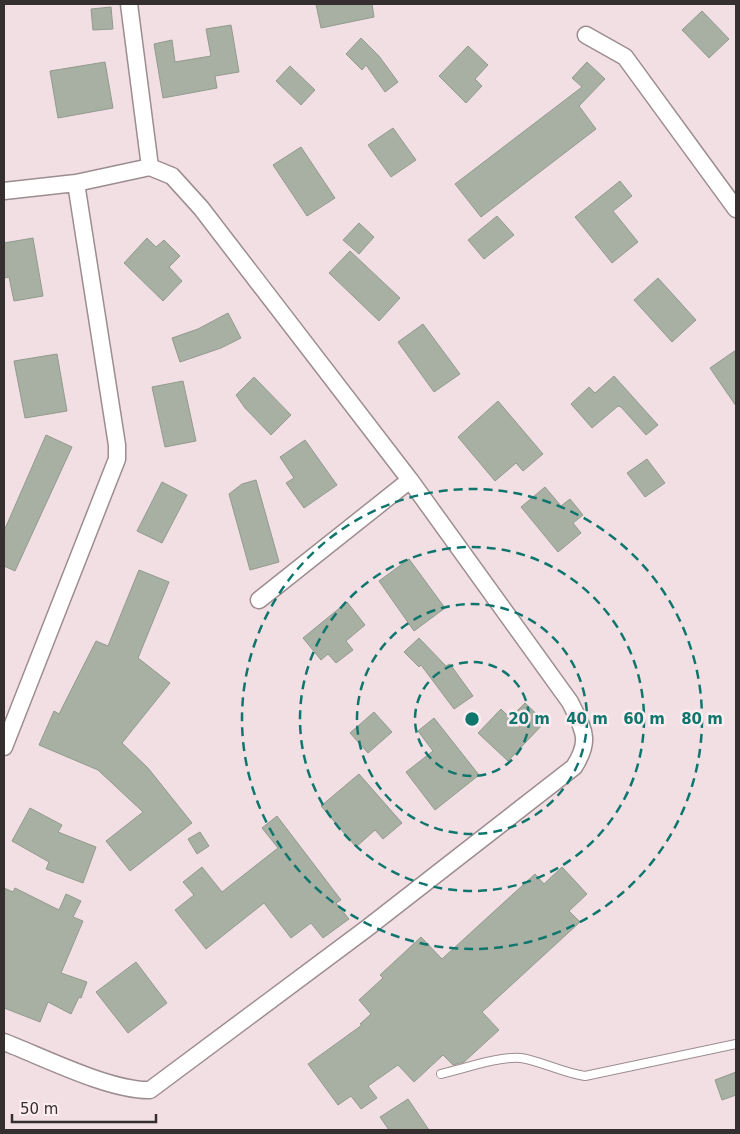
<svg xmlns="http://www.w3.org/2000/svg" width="740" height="1134" font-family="'DejaVu Sans',sans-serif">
<rect width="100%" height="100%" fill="#f1dfe3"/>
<path fill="#a8b0a4" stroke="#929a8e" d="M 316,4 L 372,4 L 374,17 L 321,28 Z
M 111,7 L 113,29 L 93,30 L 91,9 Z
M 702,11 L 729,39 L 709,58 L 682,30 Z
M 231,25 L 239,72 L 215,76 L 217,88 L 163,98 L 154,44 L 172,40 L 175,62 L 211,56 L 206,29 Z
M 361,38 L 379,56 L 398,82 L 385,92 L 366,65 L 362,70 L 346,54 Z
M 468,46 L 488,65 L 475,79 L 482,86 L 466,103 L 439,76 Z
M 105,62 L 113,108 L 58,118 L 50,71 Z
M 587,62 L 605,79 L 579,106 L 596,129 L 481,217 L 455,184 L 582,87 L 572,78 Z
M 290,66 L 315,90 L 301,105 L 276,81 Z
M 393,128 L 416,160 L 391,177 L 368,145 Z
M 301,147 L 335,198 L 307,216 L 273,165 Z
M 620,181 L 632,196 L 613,211 L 638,242 L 612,263 L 575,217 Z
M 497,216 L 514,235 L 484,259 L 468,240 Z
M 359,223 L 374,237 L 359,254 L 343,240 Z
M 33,238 L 43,296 L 14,301 L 9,277 L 4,278 L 4,243 Z
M 147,238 L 156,247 L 164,240 L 180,256 L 169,267 L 182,281 L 163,301 L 124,263 Z
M 350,251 L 400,298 L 379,321 L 329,273 Z
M 658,278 L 696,320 L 672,342 L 634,300 Z
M 228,313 L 241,338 L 221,348 L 180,362 L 172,338 L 198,329 Z
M 423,324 L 460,374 L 434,392 L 398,342 Z
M 736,350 L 736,406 L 710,368 Z
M 57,354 L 67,411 L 25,418 L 14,361 Z
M 614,376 L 658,425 L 646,435 L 621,407 L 618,406 L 592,428 L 571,404 L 589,387 L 595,393 Z
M 254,377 L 291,415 L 271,435 L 245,408 L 236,395 Z
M 183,381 L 196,441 L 165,447 L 152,387 Z
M 498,401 L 543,454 L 523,471 L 516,463 L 495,481 L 458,437 Z
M 46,435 L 72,447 L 15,571 L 4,566 L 4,531 Z
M 305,440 L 337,485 L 304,508 L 286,483 L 294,478 L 280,457 Z
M 647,459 L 665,483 L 645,497 L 627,473 Z
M 256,480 L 279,562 L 250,570 L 229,494 L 242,484 Z
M 162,482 L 187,495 L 162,543 L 137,531 Z
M 545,487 L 561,506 L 570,499 L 583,515 L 573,523 L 581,533 L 558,552 L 521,507 Z
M 409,559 L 445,608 L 414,631 L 379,581 Z
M 139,570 L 169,582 L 138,658 L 170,683 L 122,743 L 148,768 L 192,823 L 130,871 L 106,841 L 143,812 L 98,770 L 39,745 L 54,711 L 59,714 L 96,641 L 108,646 Z
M 347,602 L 365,625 L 346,641 L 353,650 L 336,663 L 328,654 L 321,660 L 303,638 Z
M 419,638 L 446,666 L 450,664 L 473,696 L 454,709 L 421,665 L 419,667 L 404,652 Z
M 525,703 L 545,722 L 508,761 L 478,733 L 501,709 L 510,718 Z
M 374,712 L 392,732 L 368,753 L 350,733 Z
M 434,718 L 479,775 L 435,810 L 406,772 L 433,751 L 418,731 Z
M 359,774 L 402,823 L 383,839 L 375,830 L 356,847 L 321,806 Z
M 30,808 L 62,825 L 58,832 L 96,847 L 83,883 L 46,869 L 49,862 L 12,841 Z
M 277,816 L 341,900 L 336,903 L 349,919 L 323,938 L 311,923 L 291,938 L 264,903 L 206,949 L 175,910 L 194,895 L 183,882 L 202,867 L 222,892 L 278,848 L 262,828 Z
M 200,832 L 209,846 L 197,854 L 188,839 Z
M 562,867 L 587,894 L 569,911 L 580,922 L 482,1012 L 499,1030 L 464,1062 L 453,1065 L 443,1055 L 414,1082 L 398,1065 L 368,1086 L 377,1098 L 361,1109 L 351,1096 L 338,1105 L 308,1064 L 362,1025 L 360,1024 L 371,1014 L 359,1000 L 383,978 L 380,975 L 421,937 L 442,959 L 535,874 L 544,884 Z
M 4,888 L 13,892 L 15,888 L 59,910 L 66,894 L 81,901 L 73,917 L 83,921 L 61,973 L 87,982 L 81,998 L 79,997 L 71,1014 L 48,1002 L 40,1022 L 4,1008 Z
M 136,962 L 167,1003 L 128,1033 L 96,992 Z
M 736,1072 L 736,1095 L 722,1100 L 715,1080 Z
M 408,1099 L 429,1130 L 389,1130 L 380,1117 Z"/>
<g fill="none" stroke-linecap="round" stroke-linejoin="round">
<g stroke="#9d8d90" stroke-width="10">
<path id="lane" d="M 441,1074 C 463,1069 499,1056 521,1058 C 541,1061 563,1073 585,1076 L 736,1044"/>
</g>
<g stroke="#9d8d90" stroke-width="19">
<path id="street" d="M 129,4 L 150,167
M 586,35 L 625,57 L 736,209
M 4,191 L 76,183 L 150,167 L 172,176 L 201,208 L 410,480 L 570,702 C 583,729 592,739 574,767 L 366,929 L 150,1090 C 110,1091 43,1057 4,1042
M 259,600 L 410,480
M 4,747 L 117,459 L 117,445 L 76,183"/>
</g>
<use href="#lane" stroke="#fff" stroke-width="8"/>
<use href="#street" stroke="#fff" stroke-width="16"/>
</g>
<g fill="none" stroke="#0f766e" stroke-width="2.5" stroke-dasharray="9 6">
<circle cx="472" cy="719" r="57"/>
<circle cx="472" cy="719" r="115"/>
<circle cx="472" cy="719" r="172"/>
<circle cx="472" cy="719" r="230"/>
</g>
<circle cx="472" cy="719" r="8" fill="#0f766e" stroke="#feedf0" stroke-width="2.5"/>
<g font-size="15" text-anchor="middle" font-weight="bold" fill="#0f766e" stroke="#feedf0" stroke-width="5" stroke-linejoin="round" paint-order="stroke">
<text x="529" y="724">20 m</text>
<text x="587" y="724">40 m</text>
<text x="644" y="724">60 m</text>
<text x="702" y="724">80 m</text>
</g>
<rect width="740" height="1134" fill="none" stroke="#352f30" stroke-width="10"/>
<path d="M12 1114v8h144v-8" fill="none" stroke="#352f30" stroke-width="2.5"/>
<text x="20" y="1114" font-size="15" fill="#352f30" stroke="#feedf0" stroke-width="4" paint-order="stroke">50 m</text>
</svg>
